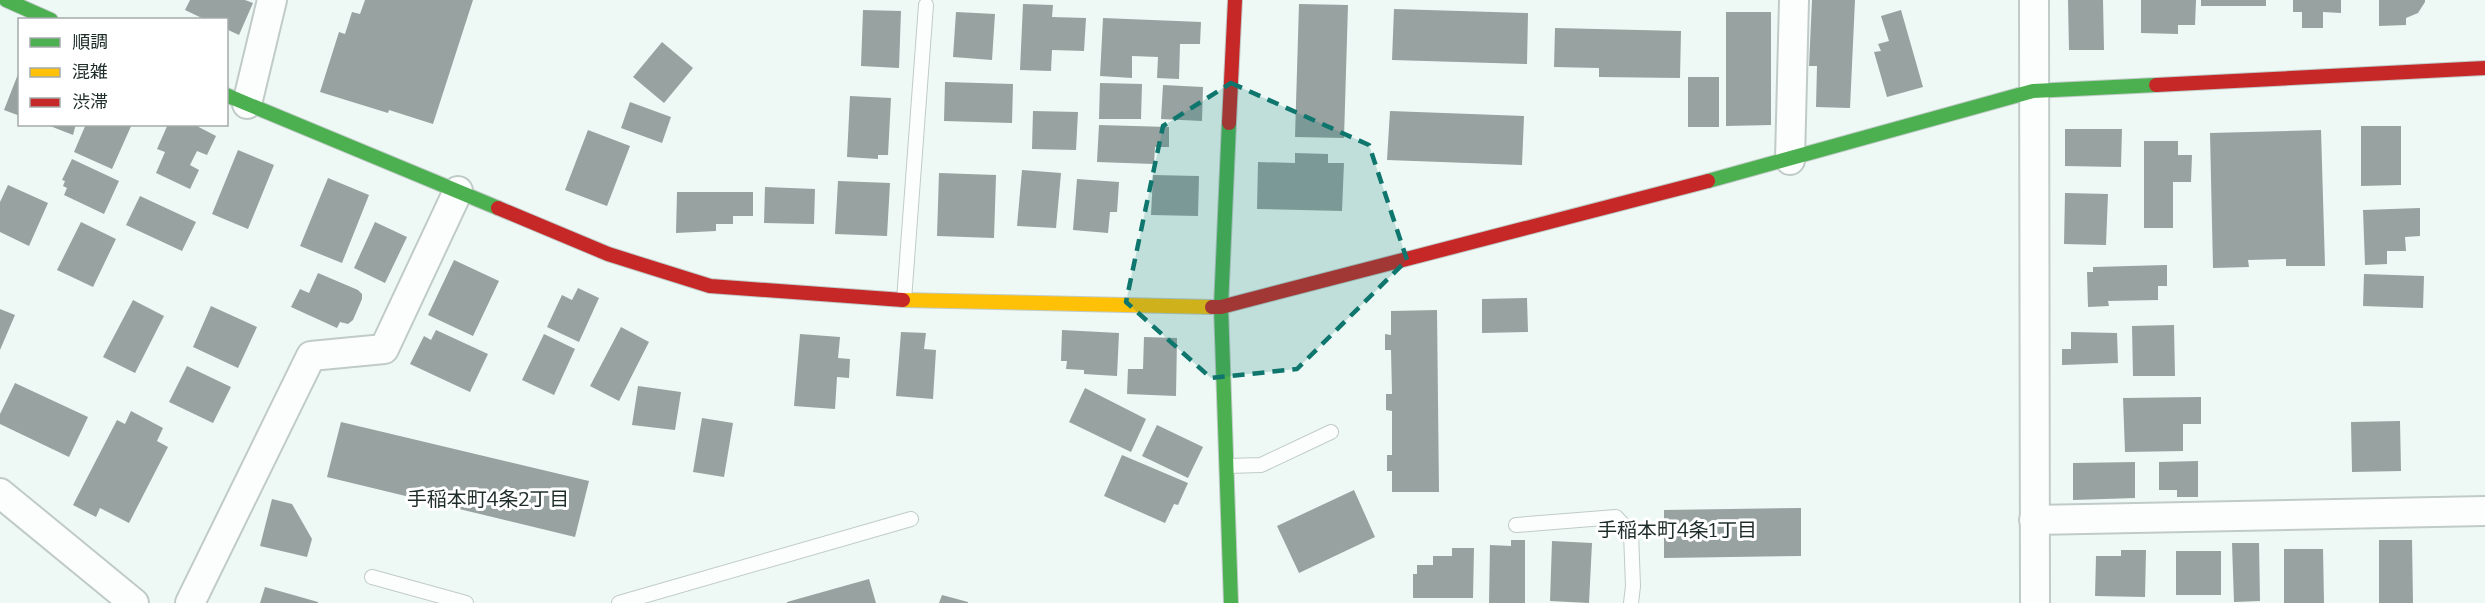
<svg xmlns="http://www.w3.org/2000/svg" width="2485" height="603" font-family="Bitter,'Noto Sans JP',serif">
<rect width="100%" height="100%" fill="#eef9f6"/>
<path fill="#97a2a1" d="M 190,0 L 245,0 L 253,3 L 239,35 L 226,29 L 226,20 L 206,20 L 185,10 Z
M 365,0 L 473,0 L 433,124 L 389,110 L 388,113 L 320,92 L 339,32 L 345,34 L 352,12 L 360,14 Z
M 1812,0 L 1855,0 L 1850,108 L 1816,107 L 1817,66 L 1809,66 Z
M 2068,0 L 2103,0 L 2104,50 L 2069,50 Z
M 2141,0 L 2196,0 L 2195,25 L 2178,25 L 2178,34 L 2141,33 Z
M 2201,0 L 2266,0 L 2266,6 L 2201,6 Z
M 2293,0 L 2341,0 L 2341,13 L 2323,12 L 2323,28 L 2302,28 L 2302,12 L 2293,12 Z
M 2379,0 L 2425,0 L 2425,2 L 2418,13 L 2406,18 L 2406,25 L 2379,26 Z
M 1023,4 L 1053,5 L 1052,17 L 1086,18 L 1084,51 L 1052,50 L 1051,71 L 1020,70 Z
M 1299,4 L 1348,5 L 1344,138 L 1295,137 Z
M 1394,9 L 1528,13 L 1527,64 L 1392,60 Z
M 863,10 L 901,11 L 899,68 L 861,66 Z
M 1901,10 L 1923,87 L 1887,97 L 1874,52 L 1881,51 L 1878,44 L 1889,41 L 1881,16 Z
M 956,12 L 995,14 L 992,60 L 953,57 Z
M 1726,12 L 1771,12 L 1771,125 L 1726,126 Z
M 1103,18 L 1201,22 L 1200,44 L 1180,44 L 1179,79 L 1157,78 L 1158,57 L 1132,56 L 1132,78 L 1100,76 Z
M 1555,28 L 1681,31 L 1680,78 L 1599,77 L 1599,68 L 1554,67 Z
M 662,42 L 693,68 L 664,103 L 633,77 Z
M 20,69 L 20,116 L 4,110 Z
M 1688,77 L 1719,77 L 1719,127 L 1688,127 Z
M 945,82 L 1013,84 L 1012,123 L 944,121 Z
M 1100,83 L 1142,84 L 1141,119 L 1099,119 Z
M 1163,85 L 1203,87 L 1202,121 L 1161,119 Z
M 850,96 L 891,98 L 888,155 L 878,155 L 878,159 L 847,157 Z
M 630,102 L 671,117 L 662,143 L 621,128 Z
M 1033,111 L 1078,112 L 1076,150 L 1032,149 Z
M 1390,111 L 1524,116 L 1522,165 L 1387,160 Z
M 45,124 L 76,124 L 73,135 Z
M 86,124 L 132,124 L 112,169 L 74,152 Z
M 168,124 L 193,124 L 216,136 L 207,155 L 197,151 L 190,165 L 199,170 L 190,189 L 156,173 L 165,152 L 157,149 Z
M 1099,125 L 1169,127 L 1169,147 L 1155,147 L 1154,164 L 1097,162 Z
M 2361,126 L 2401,126 L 2401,185 L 2361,186 Z
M 2065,129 L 2122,129 L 2121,167 L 2065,166 Z
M 588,130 L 630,146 L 607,206 L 565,190 Z
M 2321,130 L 2325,266 L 2286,266 L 2286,259 L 2248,260 L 2249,267 L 2213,268 L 2210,133 Z
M 2144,141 L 2178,141 L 2178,155 L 2192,155 L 2191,182 L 2173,182 L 2173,228 L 2144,228 Z
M 238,150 L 274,165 L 248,229 L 212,214 Z
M 1295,153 L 1328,154 L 1328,163 L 1344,163 L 1342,211 L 1257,209 L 1258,162 L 1295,163 Z
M 72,159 L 119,181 L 104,214 L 64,195 L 67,188 L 63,186 L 65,181 L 62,180 Z
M 1022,170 L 1061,173 L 1056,228 L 1017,226 Z
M 939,173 L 996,175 L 994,238 L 937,236 Z
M 1153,175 L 1199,176 L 1198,216 L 1151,215 Z
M 328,178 L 369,195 L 342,263 L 300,246 Z
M 1077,179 L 1119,182 L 1117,212 L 1110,212 L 1108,233 L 1073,230 Z
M 838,181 L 890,183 L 887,236 L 835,234 Z
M 8,185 L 48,203 L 29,246 L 0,232 L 0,202 Z
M 765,187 L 815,189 L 814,224 L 764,223 Z
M 677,192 L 753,192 L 753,216 L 733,216 L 733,224 L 716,224 L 716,231 L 676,233 Z
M 2065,193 L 2108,194 L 2106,245 L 2064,244 Z
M 140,196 L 196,222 L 182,251 L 126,225 Z
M 2420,208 L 2420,236 L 2405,237 L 2406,251 L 2387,251 L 2387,264 L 2365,265 L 2363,210 Z
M 81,222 L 116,239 L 93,287 L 57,270 Z
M 375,222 L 407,237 L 385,283 L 354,268 Z
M 454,260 L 499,281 L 473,336 L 428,315 Z
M 2167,265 L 2167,286 L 2158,286 L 2158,300 L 2108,301 L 2109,306 L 2088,307 L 2087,272 L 2093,272 L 2093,267 Z
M 318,273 L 358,290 L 362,294 L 362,299 L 353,320 L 348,324 L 340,322 L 337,328 L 291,307 L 300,289 L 309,293 Z
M 2364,274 L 2424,276 L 2423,308 L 2363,306 Z
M 578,288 L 599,298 L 579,342 L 547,327 L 562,295 L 572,300 Z
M 1527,298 L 1528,332 L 1482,333 L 1482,299 Z
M 133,300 L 164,316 L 135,373 L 103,357 Z
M 211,306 L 257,327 L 238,368 L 193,347 Z
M 0,309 L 15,315 L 0,350 Z
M 1437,310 L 1439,492 L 1392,492 L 1392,471 L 1387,471 L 1387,455 L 1392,455 L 1392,411 L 1386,410 L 1386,394 L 1392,394 L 1391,350 L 1385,350 L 1385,334 L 1391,335 L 1391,311 Z
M 2174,325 L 2175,376 L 2133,376 L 2132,326 Z
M 621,327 L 649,342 L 619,401 L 590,386 Z
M 436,330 L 488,354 L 470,392 L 410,364 L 424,336 L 431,340 Z
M 1062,330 L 1119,333 L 1117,376 L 1084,374 L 1084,370 L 1066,369 L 1067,361 L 1061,361 Z
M 901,332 L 926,333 L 924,349 L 936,350 L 933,399 L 896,396 Z
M 2071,332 L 2117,333 L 2118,363 L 2062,365 L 2062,349 L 2071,349 Z
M 544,334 L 575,349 L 554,395 L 522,380 Z
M 800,334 L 840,337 L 838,358 L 850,359 L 849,378 L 837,377 L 835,409 L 794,406 Z
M 1144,337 L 1177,338 L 1176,396 L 1127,394 L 1128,369 L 1143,369 Z
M 187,366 L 231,387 L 213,423 L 169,402 Z
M 15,383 L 88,417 L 69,457 L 0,424 L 0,414 Z
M 638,386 L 681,392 L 675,430 L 632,425 Z
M 1085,388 L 1146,419 L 1131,452 L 1069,422 Z
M 2201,397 L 2201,424 L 2183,424 L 2183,451 L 2125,452 L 2123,398 Z
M 131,411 L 163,428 L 157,441 L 168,447 L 129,523 L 100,508 L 96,517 L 73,505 L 117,420 L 125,424 Z
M 702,418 L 733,423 L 724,477 L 693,472 Z
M 2400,421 L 2401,471 L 2352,472 L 2351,422 Z
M 341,422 L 589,481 L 575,537 L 327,477 Z
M 1157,425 L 1203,447 L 1188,478 L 1142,456 Z
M 1122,455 L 1188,483 L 1178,505 L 1174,504 L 1165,523 L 1104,496 Z
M 2198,461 L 2198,497 L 2177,497 L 2177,490 L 2159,490 L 2159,462 Z
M 2135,462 L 2135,498 L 2073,500 L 2073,463 Z
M 1354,490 L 1375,537 L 1299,573 L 1277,526 Z
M 272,499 L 292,504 L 312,539 L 307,557 L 260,546 Z
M 1801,508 L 1801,556 L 1664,558 L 1664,510 Z
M 1511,540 L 1525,540 L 1525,603 L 1489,603 L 1490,545 L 1511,546 Z
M 2379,540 L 2412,540 L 2413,603 L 2379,603 Z
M 1552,541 L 1592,543 L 1589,603 L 1550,601 Z
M 2232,543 L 2259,543 L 2260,601 L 2234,602 Z
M 1452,548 L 1474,548 L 1473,598 L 1413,598 L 1413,574 L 1417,574 L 1417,565 L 1433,565 L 1433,556 L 1452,556 Z
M 2284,549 L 2323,549 L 2324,603 L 2284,603 Z
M 2121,550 L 2146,550 L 2145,597 L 2095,596 L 2096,556 L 2121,556 Z
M 2176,551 L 2221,551 L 2221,595 L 2176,595 Z
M 869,579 L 876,603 L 787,603 L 787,602 Z
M 265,587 L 318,602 L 318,603 L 260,603 Z
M 942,595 L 968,602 L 968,603 L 939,603 Z"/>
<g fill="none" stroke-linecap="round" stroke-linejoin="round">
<g stroke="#c0cbc8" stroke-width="16">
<path id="lane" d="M 904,300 L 926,5
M 1227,466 L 1261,465 L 1331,432
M 1516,525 L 1616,517 L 1631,533 L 1633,586 L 1631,603
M 372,577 L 466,603
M 619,603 L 911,519"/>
</g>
<g stroke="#c0cbc8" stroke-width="32">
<path id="street" d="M 2034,0 L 2035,603
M 247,104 L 272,0
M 1790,160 L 1794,0
M 0,493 L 134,603
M 2034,520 L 2485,511
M 190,603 L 311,356 L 384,349 L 458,191"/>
</g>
<g stroke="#c0cbc8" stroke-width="16">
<path id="fast" d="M 6,0 L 51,20
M 226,95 L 498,208
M 1229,123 L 1221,307 L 1231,603
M 1708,181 L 2033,91 L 2156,85"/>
</g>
<g stroke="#c0cbc8" stroke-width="16">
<path id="slow" d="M 903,300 L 1212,307"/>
</g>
<g stroke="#c0cbc8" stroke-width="16">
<path id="jam" d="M 2156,85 L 2485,68
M 1229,123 L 1235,0
M 498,208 L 608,254 L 710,286 L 903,300
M 1212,307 L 1221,307 L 1708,181"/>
</g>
<use href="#lane" stroke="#fcfefe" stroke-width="14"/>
<use href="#street" stroke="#fcfefe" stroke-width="28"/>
<use href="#fast" stroke="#4caf50" stroke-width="14"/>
<use href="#slow" stroke="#ffc107" stroke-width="14"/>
<use href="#jam" stroke="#c62828" stroke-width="14"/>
</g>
<path fill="#0f766e" fill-opacity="0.2" stroke="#0f766e" stroke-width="4.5" stroke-dasharray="12 8" stroke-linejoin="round" d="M 1231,83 L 1369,145 L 1407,260 L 1297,369 L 1211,378 L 1126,302 L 1163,126 Z"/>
<g text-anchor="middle" stroke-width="6" stroke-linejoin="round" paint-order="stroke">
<g font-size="20" fill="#1f2d2a" stroke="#fff">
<text x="488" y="506">手稲本町4条2丁目</text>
<text x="1677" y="537">手稲本町4条1丁目</text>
</g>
</g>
<rect x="18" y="18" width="210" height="108" fill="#ffffff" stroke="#a5abaa" stroke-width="1.5"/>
<rect x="30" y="38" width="30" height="9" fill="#4caf50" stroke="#a5abaa" stroke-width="1.5"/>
<text x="72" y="48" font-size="18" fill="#1f2d2a">順調</text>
<rect x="30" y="68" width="30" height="9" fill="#ffc107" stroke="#a5abaa" stroke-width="1.5"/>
<text x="72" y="78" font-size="18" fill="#1f2d2a">混雑</text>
<rect x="30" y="98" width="30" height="9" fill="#c62828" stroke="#a5abaa" stroke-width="1.5"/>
<text x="72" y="108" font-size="18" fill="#1f2d2a">渋滞</text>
</svg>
